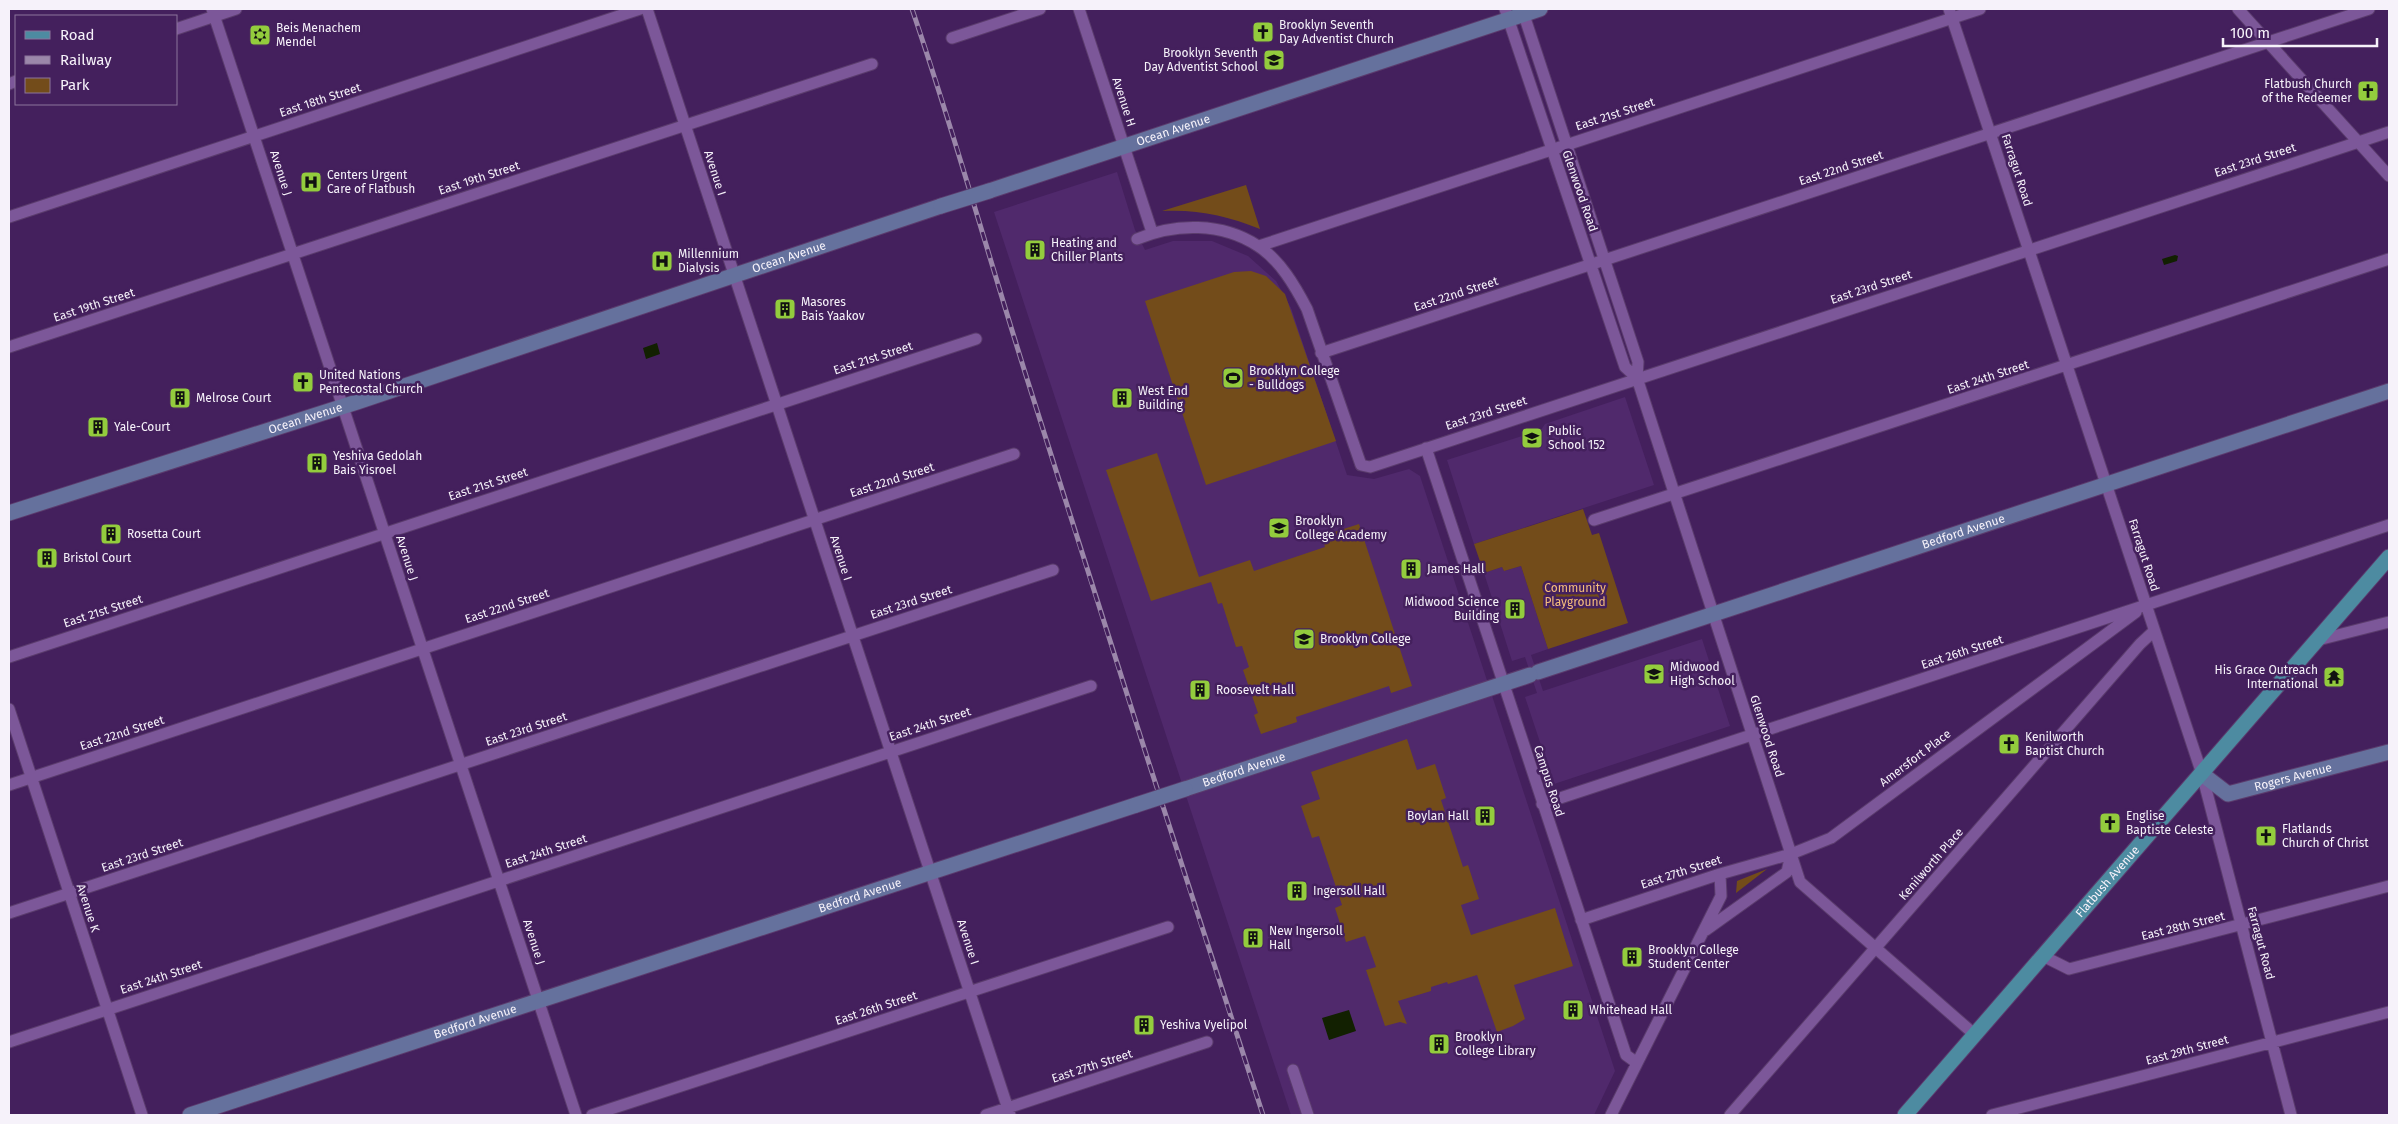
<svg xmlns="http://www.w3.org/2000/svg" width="2398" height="1124" font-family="'Fira Sans',sans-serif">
<rect width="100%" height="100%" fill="#44205d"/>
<path fill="#50296c" d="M 1117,172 L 1135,230 L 1145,250 L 1173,241 L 1212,241 L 1248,256 L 1276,281 L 1291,308 L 1347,475 L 1374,479 L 1409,469 L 1420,476 L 1615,1071 L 1594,1115 L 1291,1115 L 994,212 Z
M 1625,397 L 1654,485 L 1474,544 L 1447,460 L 1541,430 L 1545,424 Z
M 1521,566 L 1548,649 L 1531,655 L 1543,691 L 1702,639 L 1730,726 L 1554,784 L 1525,697 L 1537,693 L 1525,657 L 1512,661 L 1484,573 L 1502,567 L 1504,571 Z"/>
<path fill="#734c1a" d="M 1246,185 L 1260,229 C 1228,216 1197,209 1162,211 Z
M 1251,271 L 1266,276 L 1285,294 L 1336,441 L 1206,485 L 1145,301 L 1234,272 Z
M 1157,453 L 1199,577 L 1250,560 L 1254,571 L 1325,547 L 1322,536 L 1359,524 L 1412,686 L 1391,693 L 1389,686 L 1296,717 L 1297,722 L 1261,734 L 1254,715 L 1258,713 L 1243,670 L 1249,667 L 1242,646 L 1236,647 L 1222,603 L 1218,604 L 1211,582 L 1151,601 L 1106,470 Z
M 1583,509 L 1592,535 L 1599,533 L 1628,623 L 1548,649 L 1521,566 L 1504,571 L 1502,567 L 1484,573 L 1474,544 Z
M 1407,739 L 1417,770 L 1435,764 L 1446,798 L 1441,800 L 1463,867 L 1468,865 L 1479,899 L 1461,905 L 1471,935 L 1555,908 L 1573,966 L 1514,985 L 1525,1019 L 1513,1026 L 1497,1032 L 1477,975 L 1448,984 L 1447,982 L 1431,987 L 1431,991 L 1398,1001 L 1407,1024 L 1400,1022 L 1385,1026 L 1366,970 L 1376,967 L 1365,936 L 1346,942 L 1335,908 L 1342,905 L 1319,836 L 1312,838 L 1301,806 L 1320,799 L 1311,772 Z
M 1767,869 L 1736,893 L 1737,881 Z"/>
<path fill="#122001" d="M 2175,255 L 2178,256 L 2177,261 L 2164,265 L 2162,259 Z
M 657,343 L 660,354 L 646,359 L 643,348 Z
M 1349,1010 L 1356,1031 L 1329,1040 L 1322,1018 Z"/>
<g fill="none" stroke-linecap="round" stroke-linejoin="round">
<g stroke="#5b3c6d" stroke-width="13">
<path id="street" d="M 212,9 L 576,1115
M 647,9 L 1010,1115
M 1079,9 L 1152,232
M 1505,9 L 1625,367 L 1637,378
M 1522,9 L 1638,362 L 1637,378 L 1800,882 L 1974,1034
M 1949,9 L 2202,774 L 2291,1115
M 2238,9 L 2389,176
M 176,29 L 236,9
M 952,38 L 1040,9
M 9,84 L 16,81
M 9,217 L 640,9
M 1137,239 C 1175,223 1222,222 1258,246 C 1280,260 1295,286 1307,309 L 1361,465 L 1370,467 L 2389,132
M 1259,246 L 1980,9
M 9,347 L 872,64
M 1321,353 L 2369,9
M 1426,448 L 1626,1055 L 1637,1063
M 1594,520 L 2389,259
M 2318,640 L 2389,622
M 9,657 L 976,339
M 9,709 L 142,1115
M 9,785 L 1014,454
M 1542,804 L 2389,525
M 9,913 L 1053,570
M 1581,920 L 1720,874 L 1791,854 L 1831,838 L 2136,612
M 1706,930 L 1787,872 L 1791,854
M 2043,956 L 2069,969 L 2389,886
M 9,1042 L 1091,686
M 1293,1070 L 1308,1115
M 592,1115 L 1168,927
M 986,1115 L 1207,1042
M 1611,1115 L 1721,896 L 1720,874
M 1730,1115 L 2140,644 L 2154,631
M 1992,1115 L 2389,1012"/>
</g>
<g stroke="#5b3c6d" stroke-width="17">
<g id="secondary">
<path id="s1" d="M 989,191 L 1540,9"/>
<path id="s2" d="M 9,513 L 357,402 L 941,206"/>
<path id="s3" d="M 1538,672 L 2389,391"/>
<path id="s4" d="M 2202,774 L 2228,794 L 2389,752"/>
<path id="s5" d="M 1185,789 L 1530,675"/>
<path id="s6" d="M 190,1115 L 1136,805"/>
</g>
</g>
<g stroke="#5b3c6d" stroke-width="17">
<g id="primary">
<path id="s7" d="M 1905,1115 L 2389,557"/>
</g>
</g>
<use href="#street" stroke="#7c5799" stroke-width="11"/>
<use href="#secondary" stroke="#65719d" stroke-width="15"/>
<use href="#primary" stroke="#4d8ba1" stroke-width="15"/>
<g stroke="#9b87aa" stroke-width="5">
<path id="rail" d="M 912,9 C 954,132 989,258 1028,382 C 1105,627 1183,871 1263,1115"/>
</g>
<use href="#rail" stroke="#44205d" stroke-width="3" stroke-dasharray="9" stroke-linecap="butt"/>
<g stroke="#5b3c6d" stroke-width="17" stroke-linecap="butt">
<path id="secondary-bridge" d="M 941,206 L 989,191
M 1136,805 L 1185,789"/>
</g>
<use href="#secondary-bridge" stroke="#65719d" stroke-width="15"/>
</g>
<defs>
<g id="church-square" transform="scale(1.125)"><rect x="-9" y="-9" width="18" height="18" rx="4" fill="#93cc3d" stroke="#44205d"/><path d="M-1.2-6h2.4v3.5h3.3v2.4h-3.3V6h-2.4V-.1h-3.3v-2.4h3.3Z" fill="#111"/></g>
<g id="synagogue-square" transform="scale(1.125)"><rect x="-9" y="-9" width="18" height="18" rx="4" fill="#93cc3d" stroke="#44205d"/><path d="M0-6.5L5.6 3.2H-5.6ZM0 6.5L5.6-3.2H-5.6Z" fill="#111"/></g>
<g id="school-square" transform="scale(1.125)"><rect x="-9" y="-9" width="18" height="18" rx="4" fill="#93cc3d" stroke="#44205d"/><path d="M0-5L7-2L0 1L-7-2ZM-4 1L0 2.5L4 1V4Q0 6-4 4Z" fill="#111"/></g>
<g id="hospital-square" transform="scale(1.125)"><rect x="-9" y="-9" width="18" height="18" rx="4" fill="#93cc3d" stroke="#44205d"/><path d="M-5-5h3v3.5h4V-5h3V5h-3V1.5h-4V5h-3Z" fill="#111"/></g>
<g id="building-square" transform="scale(1.125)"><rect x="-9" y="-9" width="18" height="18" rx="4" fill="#93cc3d" stroke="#44205d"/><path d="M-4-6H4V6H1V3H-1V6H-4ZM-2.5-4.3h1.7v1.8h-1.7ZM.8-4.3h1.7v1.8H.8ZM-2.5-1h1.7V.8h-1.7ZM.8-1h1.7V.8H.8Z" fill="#111"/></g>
<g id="stadium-square" transform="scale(1.125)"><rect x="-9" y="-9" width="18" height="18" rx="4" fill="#93cc3d" stroke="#44205d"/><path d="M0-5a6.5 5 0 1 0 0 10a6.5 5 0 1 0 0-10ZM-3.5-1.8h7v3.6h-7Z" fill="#111"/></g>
<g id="university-square" transform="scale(1.125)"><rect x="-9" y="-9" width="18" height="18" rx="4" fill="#93cc3d" stroke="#44205d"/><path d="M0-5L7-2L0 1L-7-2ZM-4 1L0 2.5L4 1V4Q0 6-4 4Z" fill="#111"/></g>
<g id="temple-square" transform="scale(1.125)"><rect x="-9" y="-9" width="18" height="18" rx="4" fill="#93cc3d" stroke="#44205d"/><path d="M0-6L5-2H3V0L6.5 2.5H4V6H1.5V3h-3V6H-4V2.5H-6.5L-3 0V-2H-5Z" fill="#111"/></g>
</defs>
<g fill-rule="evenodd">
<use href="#church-square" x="1263" y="32"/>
<use href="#synagogue-square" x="260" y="35"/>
<use href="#school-square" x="1274" y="60"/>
<use href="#church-square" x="2368" y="91"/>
<use href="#hospital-square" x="311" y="182"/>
<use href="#building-square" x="1035" y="250"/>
<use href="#hospital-square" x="662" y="261"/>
<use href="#building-square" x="785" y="309"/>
<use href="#stadium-square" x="1233" y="378"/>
<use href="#church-square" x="303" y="382"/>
<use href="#building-square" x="180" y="398"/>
<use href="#building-square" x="1122" y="398"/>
<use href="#building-square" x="98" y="427"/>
<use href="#school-square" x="1532" y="438"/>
<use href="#building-square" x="317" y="463"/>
<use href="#school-square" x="1279" y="528"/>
<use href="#building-square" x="111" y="534"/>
<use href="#building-square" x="47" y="558"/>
<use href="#building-square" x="1411" y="569"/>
<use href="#building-square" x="1515" y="609"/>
<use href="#university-square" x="1304" y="639"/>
<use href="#school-square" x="1654" y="674"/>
<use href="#temple-square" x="2334" y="677"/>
<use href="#building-square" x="1200" y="690"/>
<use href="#church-square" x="2009" y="744"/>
<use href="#building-square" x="1485" y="816"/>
<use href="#church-square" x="2110" y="823"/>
<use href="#church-square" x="2266" y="836"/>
<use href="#building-square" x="1297" y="891"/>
<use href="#building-square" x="1253" y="938"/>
<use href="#building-square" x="1632" y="957"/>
<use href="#building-square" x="1573" y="1010"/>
<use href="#building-square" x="1144" y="1025"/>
<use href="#building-square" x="1439" y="1044"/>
</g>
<g text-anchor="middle" stroke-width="5" stroke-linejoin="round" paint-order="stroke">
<g font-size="12" fill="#f6f2fa" stroke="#44205d" text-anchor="start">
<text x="1279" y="29">Brooklyn Seventh<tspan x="1279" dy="14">Day Adventist Church</tspan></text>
<text x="276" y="32">Beis Menachem<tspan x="276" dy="14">Mendel</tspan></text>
<text x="1258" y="57" text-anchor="end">Brooklyn Seventh<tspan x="1258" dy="14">Day Adventist School</tspan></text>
<text x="2352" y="88" text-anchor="end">Flatbush Church<tspan x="2352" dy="14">of the Redeemer</tspan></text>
<text x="327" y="179">Centers Urgent<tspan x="327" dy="14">Care of Flatbush</tspan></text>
<text x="1051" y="247">Heating and<tspan x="1051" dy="14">Chiller Plants</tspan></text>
<text x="678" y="258">Millennium<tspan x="678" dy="14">Dialysis</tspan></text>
<text x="801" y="306">Masores<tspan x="801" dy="14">Bais Yaakov</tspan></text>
<text x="1249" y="375">Brooklyn College<tspan x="1249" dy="14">- Bulldogs</tspan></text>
<text x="319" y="379">United Nations<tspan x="319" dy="14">Pentecostal Church</tspan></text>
<text x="1138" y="395">West End<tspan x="1138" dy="14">Building</tspan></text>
<text x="196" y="402">Melrose Court</text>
<text x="114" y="431">Yale-Court</text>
<text x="1548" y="435">Public<tspan x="1548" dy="14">School 152</tspan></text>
<text x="333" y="460">Yeshiva Gedolah<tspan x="333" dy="14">Bais Yisroel</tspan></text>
<text x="1295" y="525">Brooklyn<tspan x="1295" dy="14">College Academy</tspan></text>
<text x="127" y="538">Rosetta Court</text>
<text x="63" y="562">Bristol Court</text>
<text x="1427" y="573">James Hall</text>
<text x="1499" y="606" text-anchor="end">Midwood Science<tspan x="1499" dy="14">Building</tspan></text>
<text x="1320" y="643">Brooklyn College</text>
<text x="1670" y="671">Midwood<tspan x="1670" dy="14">High School</tspan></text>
<text x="2318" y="674" text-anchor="end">His Grace Outreach<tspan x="2318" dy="14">International</tspan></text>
<text x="1216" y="694">Roosevelt Hall</text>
<text x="2025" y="741">Kenilworth<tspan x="2025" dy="14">Baptist Church</tspan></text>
<text x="1469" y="820" text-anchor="end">Boylan Hall</text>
<text x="2126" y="820">Englise<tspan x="2126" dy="14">Baptiste Celeste</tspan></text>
<text x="2282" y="833">Flatlands<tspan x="2282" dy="14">Church of Christ</tspan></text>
<text x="1313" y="895">Ingersoll Hall</text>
<text x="1269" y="935">New Ingersoll<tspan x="1269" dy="14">Hall</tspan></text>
<text x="1648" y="954">Brooklyn College<tspan x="1648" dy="14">Student Center</tspan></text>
<text x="1589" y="1014">Whitehead Hall</text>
<text x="1160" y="1029">Yeshiva Vyelipol</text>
<text x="1455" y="1041">Brooklyn<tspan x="1455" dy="14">College Library</tspan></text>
</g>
<g font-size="12" fill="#f6f2fa" stroke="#44205d">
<text transform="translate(320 100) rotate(-18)" y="4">East 18th Street</text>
<text transform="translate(1124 102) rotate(72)" y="4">Avenue H</text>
<text transform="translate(1615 114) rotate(-18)" y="4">East 21st Street</text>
<text dy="4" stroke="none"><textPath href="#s1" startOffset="194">Ocean Avenue</textPath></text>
<text transform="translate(2255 160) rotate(-18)" y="4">East 23rd Street</text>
<text transform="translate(1841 168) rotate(-18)" y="4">East 22nd Street</text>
<text transform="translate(2017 170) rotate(72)" y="4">Farragut Road</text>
<text transform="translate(281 173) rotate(72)" y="4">Avenue J</text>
<text transform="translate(715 173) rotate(72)" y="4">Avenue I</text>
<text transform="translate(479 178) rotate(-18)" y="4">East 19th Street</text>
<text transform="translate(1580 191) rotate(71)" y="4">Glenwood Road</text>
<text dy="4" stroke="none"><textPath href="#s2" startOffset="821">Ocean Avenue</textPath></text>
<text transform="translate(1871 287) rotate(-18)" y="4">East 23rd Street</text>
<text transform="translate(1456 294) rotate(-18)" y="4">East 22nd Street</text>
<text transform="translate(94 305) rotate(-18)" y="4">East 19th Street</text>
<text transform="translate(873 358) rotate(-18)" y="4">East 21st Street</text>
<text transform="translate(1988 377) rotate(-18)" y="4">East 24th Street</text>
<text transform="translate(1486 413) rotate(-18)" y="4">East 23rd Street</text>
<text dy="4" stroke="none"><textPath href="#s2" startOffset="311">Ocean Avenue</textPath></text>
<text transform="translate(892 480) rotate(-18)" y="4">East 22nd Street</text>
<text transform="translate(488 484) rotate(-18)" y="4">East 21st Street</text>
<text dy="4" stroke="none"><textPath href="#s3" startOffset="448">Bedford Avenue</textPath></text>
<text transform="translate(2144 555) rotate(72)" y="4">Farragut Road</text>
<text transform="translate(407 558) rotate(72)" y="4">Avenue J</text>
<text transform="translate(841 558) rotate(72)" y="4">Avenue I</text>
<text transform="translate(911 602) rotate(-18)" y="4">East 23rd Street</text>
<text transform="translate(507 606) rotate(-18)" y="4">East 22nd Street</text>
<text transform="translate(103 611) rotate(-18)" y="4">East 21st Street</text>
<text transform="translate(1962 652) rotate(-18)" y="4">East 26th Street</text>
<text transform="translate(930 724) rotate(-18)" y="4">East 24th Street</text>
<text transform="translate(526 729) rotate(-18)" y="4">East 23rd Street</text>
<text transform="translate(122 733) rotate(-18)" y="4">East 22nd Street</text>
<text transform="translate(1767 736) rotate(72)" y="4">Glenwood Road</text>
<text transform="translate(1915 758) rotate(-37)" y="4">Amersfort Place</text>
<text dy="4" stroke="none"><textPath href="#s5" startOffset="62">Bedford Avenue</textPath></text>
<text dy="4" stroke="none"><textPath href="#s4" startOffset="100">Rogers Avenue</textPath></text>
<text transform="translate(1549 781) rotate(72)" y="4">Campus Road</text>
<text transform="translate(546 851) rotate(-18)" y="4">East 24th Street</text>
<text transform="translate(142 855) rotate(-18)" y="4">East 23rd Street</text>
<text transform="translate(1931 864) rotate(-49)" y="4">Kenilworth Place</text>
<text transform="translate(1681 872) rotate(-18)" y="4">East 27th Street</text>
<text dy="4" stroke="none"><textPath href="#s7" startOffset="309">Flatbush Avenue</textPath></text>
<text dy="4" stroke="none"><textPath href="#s6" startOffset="705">Bedford Avenue</textPath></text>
<text transform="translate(88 908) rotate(72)" y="4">Avenue K</text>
<text transform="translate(2183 926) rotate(-14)" y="4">East 28th Street</text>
<text transform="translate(534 942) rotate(72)" y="4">Avenue J</text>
<text transform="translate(968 942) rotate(72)" y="4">Avenue I</text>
<text transform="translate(2261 943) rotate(75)" y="4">Farragut Road</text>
<text transform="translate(161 977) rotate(-18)" y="4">East 24th Street</text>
<text transform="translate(876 1008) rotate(-18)" y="4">East 26th Street</text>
<text dy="4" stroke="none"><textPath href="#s6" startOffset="300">Bedford Avenue</textPath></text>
<text transform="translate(2187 1050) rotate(-15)" y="4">East 29th Street</text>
<text transform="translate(1092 1066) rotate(-18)" y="4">East 27th Street</text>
</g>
<g font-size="12" fill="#f5bd7c" stroke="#44205d">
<text x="1575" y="592">Community<tspan x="1575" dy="14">Playground</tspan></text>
</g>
</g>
<rect width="2398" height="1124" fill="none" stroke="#f6f2fa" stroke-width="20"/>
<rect x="15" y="15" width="162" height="90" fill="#44205d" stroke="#8b749c"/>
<rect x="25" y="31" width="25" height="8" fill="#4d8ba1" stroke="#8b749c"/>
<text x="60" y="40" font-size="15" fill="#f6f2fa">Road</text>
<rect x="25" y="56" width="25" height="8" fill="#9b87aa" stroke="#8b749c"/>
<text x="60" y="65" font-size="15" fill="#f6f2fa">Railway</text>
<rect x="25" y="78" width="25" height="15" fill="#734c1a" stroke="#8b749c"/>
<text x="60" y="90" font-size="15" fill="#f6f2fa">Park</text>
<path d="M2223 38v8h154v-8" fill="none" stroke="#f6f2fa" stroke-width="2.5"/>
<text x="2230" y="38" font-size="15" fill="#f6f2fa" stroke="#44205d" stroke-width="4" paint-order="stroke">100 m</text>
</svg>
